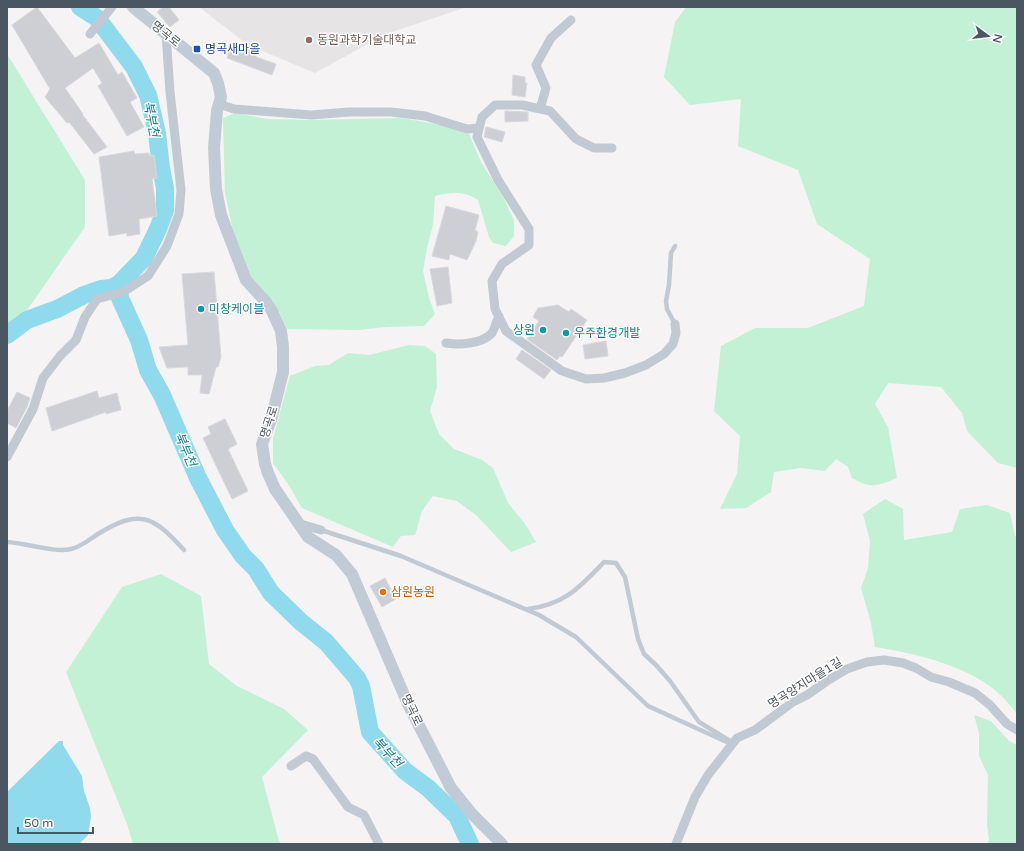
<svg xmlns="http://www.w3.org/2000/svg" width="1024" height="851" font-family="'Varela Round','Noto Sans KR',sans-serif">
<rect width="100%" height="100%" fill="#f5f3f3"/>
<path fill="#e6e4e5" d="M 199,7 L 467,7 L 386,34 L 315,73 L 248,45 Z"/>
<path fill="#c3f1d5" d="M 686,7 L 1017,7 L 1017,468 L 998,463 L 967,431 L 962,413 L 941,387 L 888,383 L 875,404 L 888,427 L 897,478 C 877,486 871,489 852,478 L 848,467 L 836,459 L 825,471 L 801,468 L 774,472 L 771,492 L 746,508 L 720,509 L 737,474 L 740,436 L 714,411 L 721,346 L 755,328 L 808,328 L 864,306 L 870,259 L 817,224 L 798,170 L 738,146 L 741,99 L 690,105 L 664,77 L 675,22 Z
M 7,54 L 85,180 L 85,227 L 25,313 L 7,330 Z
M 235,113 L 268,119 L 307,120 L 402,118 L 446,126 L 469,134 L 481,162 L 503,197 L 514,220 L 514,236 L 506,246 L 493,243 L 489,237 L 478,200 C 465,191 451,192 435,196 L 433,225 L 427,248 L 423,271 L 429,298 L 435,314 L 424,326 L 386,327 L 359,330 L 287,329 L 279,311 L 265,292 L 252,278 L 233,230 L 225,193 L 223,118 Z
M 409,345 L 425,346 L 436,354 L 437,387 L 430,411 L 439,434 L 454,449 L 482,460 L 493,468 L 508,503 L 525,524 L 536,542 L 511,552 L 477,516 L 457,501 L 433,496 L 422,511 L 415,535 L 401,536 L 393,547 L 302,508 L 288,484 L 273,463 L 273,438 L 290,376 L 315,366 L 329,365 L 348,353 L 369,355 Z
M 885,499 L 903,509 L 904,540 L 952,532 L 960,509 L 987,505 L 1010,513 L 1015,536 L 1017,536 L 1017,714 C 1008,702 997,690 984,682 C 951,662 913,653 875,647 L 871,623 L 861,588 L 868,568 L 870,541 L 863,514 Z
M 161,574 L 201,596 L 209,664 L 237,686 L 284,709 L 308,730 L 262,777 L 279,841 L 282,844 L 133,844 L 127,824 L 66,672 L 122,587 Z
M 974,715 L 991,721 L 1009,741 L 1017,745 L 1017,844 L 988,844 L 989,839 L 987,825 L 988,775 L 979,756 L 979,733 Z"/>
<path fill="#90daee" d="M 59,741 L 63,741 L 63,745 L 82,776 L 84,791 L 90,808 L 91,817 L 88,835 L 79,844 L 7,844 L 7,792 Z"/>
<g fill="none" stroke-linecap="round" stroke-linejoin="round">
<path stroke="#90daee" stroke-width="18" d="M 119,284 L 120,298 L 139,340 L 148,370 L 162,395 L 198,478 L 225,530 L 243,556 L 256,569 L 271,593 L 301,622 L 326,642 L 357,678 L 361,686 L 370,732 L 405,771 L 428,788 L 457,816 L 470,844
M 7,335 L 27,320 L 57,309 L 84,295 L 101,289 L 111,288 L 119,284 L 144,258 L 158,229 L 165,210 L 165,188 L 161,168 L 157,133 L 148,95 L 134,67 L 97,18 L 80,7"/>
</g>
<path fill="#cdcfd5" stroke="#d7d9de" d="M 37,7 L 75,58 L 99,43 L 118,75 L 122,72 L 137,98 L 130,102 L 144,127 L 127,136 L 98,86 L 102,83 L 93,68 L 65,88 L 83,114 L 82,114 L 107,147 L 94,154 L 69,122 L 67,123 L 45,97 L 50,89 L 12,25 Z
M 163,7 L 169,7 L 179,20 L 170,27 L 157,12 Z
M 232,43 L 257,53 L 256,57 L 276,64 L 272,75 L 227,58 Z
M 513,75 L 525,77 L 525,83 L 527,83 L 525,97 L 512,95 Z
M 505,111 L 528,112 L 528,121 L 505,122 Z
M 486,127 L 505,132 L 502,142 L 484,137 Z
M 134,151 L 135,154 L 149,153 L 149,156 L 154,155 L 157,178 L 152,179 L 157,216 L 139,219 L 140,234 L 127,236 L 127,233 L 109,236 L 99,157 Z
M 446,206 L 479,215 L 475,230 L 478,232 L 476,241 L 467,260 L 450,254 L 449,260 L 432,256 Z
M 448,267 L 452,303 L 437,306 L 430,269 Z
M 214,272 L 221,357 L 218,367 L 216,367 L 209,394 L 200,393 L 202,375 L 188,375 L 188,367 L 167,368 L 159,347 L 188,345 L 182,274 Z
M 558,305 L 569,312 L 571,309 L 587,320 L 562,357 L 560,356 L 557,360 L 527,339 L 539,321 L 533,317 L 538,308 Z
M 606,341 L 608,356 L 585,359 L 583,345 Z
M 522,350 L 551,370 L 544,379 L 516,359 Z
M 97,391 L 99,398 L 117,393 L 121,410 L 106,414 L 106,412 L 52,431 L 46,408 Z
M 17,392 L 30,398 L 27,407 L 16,428 L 7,423 L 7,411 Z
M 225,419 L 237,444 L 228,449 L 248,491 L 232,499 L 203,438 L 211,434 L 208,427 Z
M 385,578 L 396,599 L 382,607 L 370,586 Z"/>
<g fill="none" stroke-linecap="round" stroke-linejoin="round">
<path stroke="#c1cad2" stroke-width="4.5" d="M 675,324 L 667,309 L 666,301 L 669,285 L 671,253 L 675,246
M 321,530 L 401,556 L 539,615 L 576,637 L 648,706 L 731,744
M 7,542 C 26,543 54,553 71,549 C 81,547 90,539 98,534 C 140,508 153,516 184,550
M 528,609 C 565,604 579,588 604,562 L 616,563 L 625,577 L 638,639 L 644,654 L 656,665 L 670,681 L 699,722 L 730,741"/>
<path stroke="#c1cad2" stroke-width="9" d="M 90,34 L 112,7
M 219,104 L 234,109 L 311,115 L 349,112 L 391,112 L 425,116 L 467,129 L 479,128
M 540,109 L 546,88 L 536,65 L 551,38 L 571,20
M 612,148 L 594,148 L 576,139 L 550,111 L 522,105 L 495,105 L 482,117 L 477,137 L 498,180 L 529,229 L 529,245 L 502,264 L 492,281 L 495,309 L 506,331 L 562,371 L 586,379 L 604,378 L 625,373 L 646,365 L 664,354 L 673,344 L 676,333 L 675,324
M 446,343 C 459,345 481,344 491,334 C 495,330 496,321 499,316
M 7,457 L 33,409 L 43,378 L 60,356 L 76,340 L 85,317 L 97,299 L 123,292 L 148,276 L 167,246 L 179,214 L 181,190 L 170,92 L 166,34
M 297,523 L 321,530
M 291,766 L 306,756 L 313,759 L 348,807 L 364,815 L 379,844
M 676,844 L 695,797 L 708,775 L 737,738 L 755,730 L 793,702 L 807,695 L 827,681 L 847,669 L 867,662 L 884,660 L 903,663 L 916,668 L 931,677 L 949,682 L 975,693 L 990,705 L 1007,724 L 1017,730"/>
<path stroke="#c1cbd6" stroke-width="12" d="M 133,7 L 214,73 L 218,83 L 221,97 L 217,111 L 214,148 L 216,189 L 221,215 L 246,280 L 266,302 L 272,311 L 281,331 L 283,347 L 283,372 L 271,420 L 262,444 L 265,464 L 268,473 L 275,489 L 308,537 L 336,555 L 352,574 L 408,704 L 451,788 L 472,814 L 502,844"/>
</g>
<circle fill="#8d6e63" stroke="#fff" stroke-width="1.5" cx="309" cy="40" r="4"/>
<rect fill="#1a4fb4" stroke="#fff" stroke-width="1.5" x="193" y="45" width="8" height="8" rx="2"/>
<g fill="#0f9aa8" stroke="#fff" stroke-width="1.5">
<circle cx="201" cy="309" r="4"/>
<circle cx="543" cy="330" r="4"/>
<circle cx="566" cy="333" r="4"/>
</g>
<circle fill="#e8710a" stroke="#fff" stroke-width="1.5" cx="383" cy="592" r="4"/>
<g text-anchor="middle" stroke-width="3" stroke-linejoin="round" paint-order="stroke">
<g font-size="12" fill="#4a5661" stroke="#fff">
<text transform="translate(166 34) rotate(39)" y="4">명곡로</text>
<text transform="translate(269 422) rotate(-72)" y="4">명곡로</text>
<text transform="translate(805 683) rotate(-32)" y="4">명곡양지마을1길</text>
<text transform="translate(412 710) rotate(64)" y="4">명곡로</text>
</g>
<g font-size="12" fill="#785e54" stroke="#fff" text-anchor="start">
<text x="317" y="44">동원과학기술대학교</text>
</g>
<g font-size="12" fill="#164399" stroke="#fff" text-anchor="start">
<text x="205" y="53">명곡새마을</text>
</g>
<g font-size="12" fill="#0d838f" stroke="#fff" text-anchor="start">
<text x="209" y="313">미창케이블</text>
<text x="535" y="334" text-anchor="end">상원</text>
<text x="574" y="337">우주환경개발</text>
</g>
<g font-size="12" fill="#c56008" stroke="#fff" text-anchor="start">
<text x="391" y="596">삼원농원</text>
</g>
<g font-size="13" font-style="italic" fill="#0c7c9b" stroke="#fff">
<text transform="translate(152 119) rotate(79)" y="5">북부천</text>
<text transform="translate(186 449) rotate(67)" y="5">북부천</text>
<text transform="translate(388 752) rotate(47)" y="5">북부천</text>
</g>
</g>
<rect width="1024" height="851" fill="none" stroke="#4a5661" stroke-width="16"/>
<g transform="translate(988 36) rotate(105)" stroke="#ffffff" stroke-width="3" paint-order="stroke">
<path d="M0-3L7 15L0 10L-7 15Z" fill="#4a5661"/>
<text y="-6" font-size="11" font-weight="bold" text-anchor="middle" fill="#4a5661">N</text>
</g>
<path d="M18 827v6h75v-6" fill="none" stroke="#4a5661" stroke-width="2"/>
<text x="24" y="827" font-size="12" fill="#4a5661" stroke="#ffffff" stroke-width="3" paint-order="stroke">50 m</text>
</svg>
